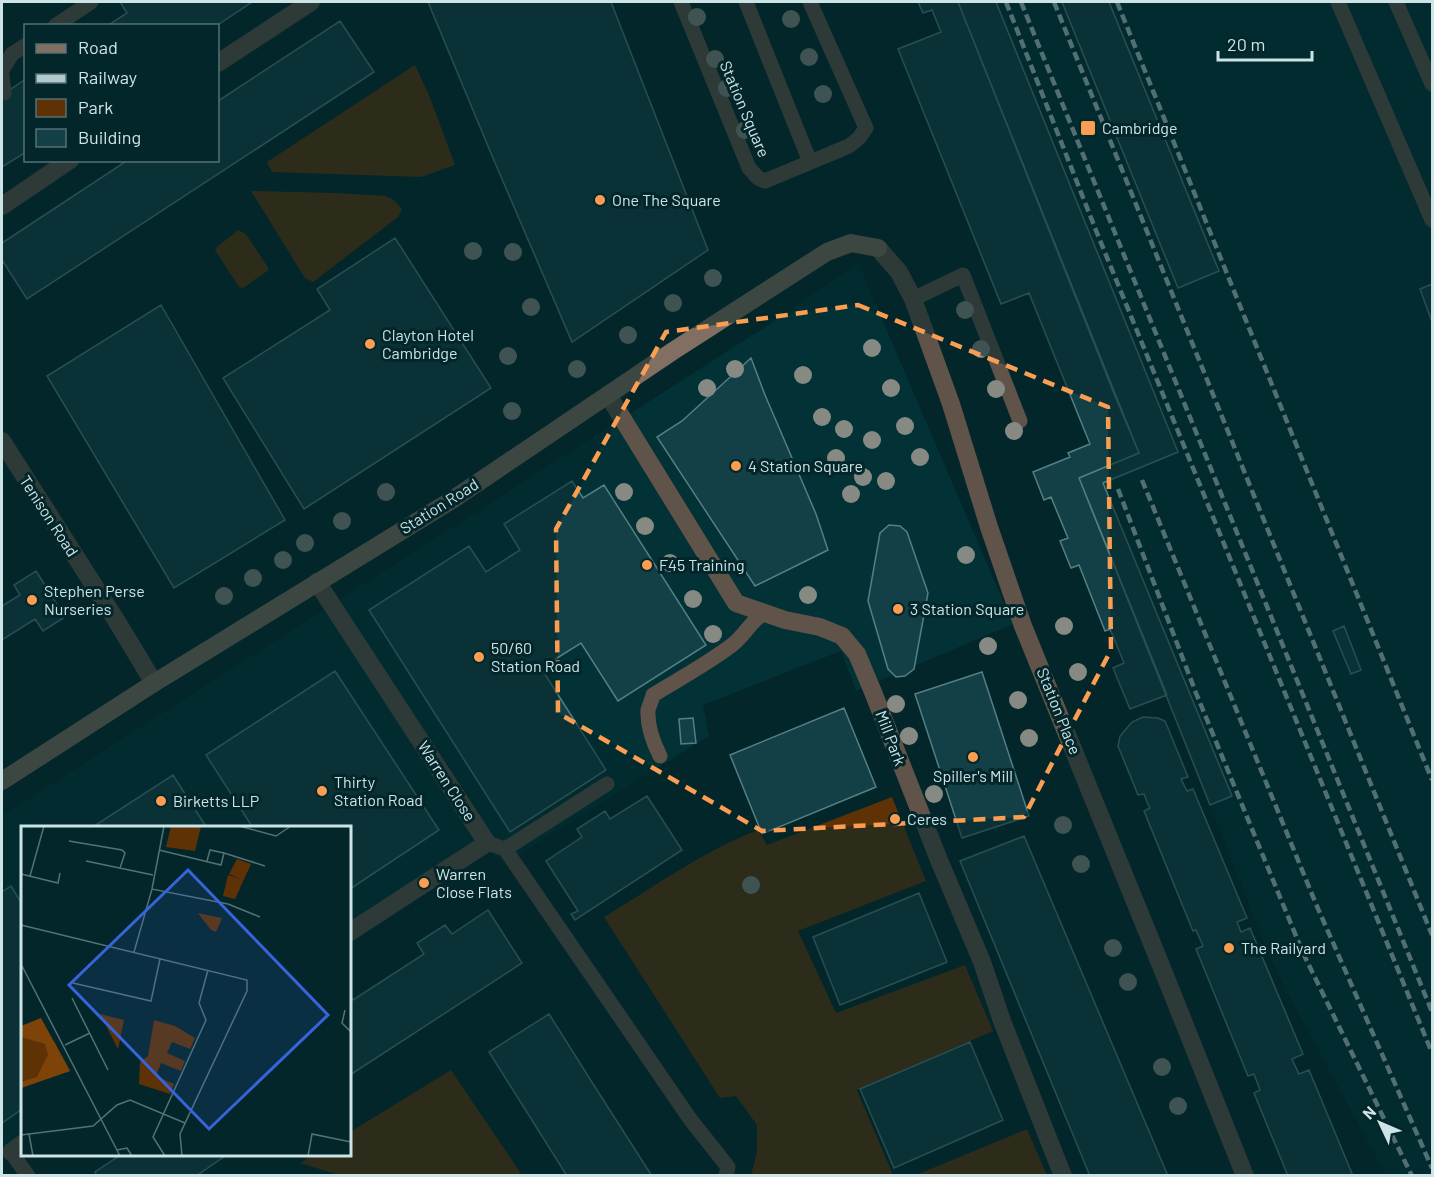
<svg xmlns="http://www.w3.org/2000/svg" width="1434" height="1177" font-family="Barlow,sans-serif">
<rect width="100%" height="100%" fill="#03262a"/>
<path fill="#023136" d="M 918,2 L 1432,2 L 1432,1175 L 1386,1175 L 1286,990 L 1268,953 L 1167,695 L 1130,709 L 1113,668 L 1124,663 L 1110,629 L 1105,631 L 1079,566 L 1071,568 L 1060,541 L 1067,538 L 1050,497 L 1070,457 L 1068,453 L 1090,444 L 1029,293 L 1001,304 L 898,49 L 941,32 L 932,10 L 923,13 Z
M 858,263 L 1013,624 L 856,691 L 841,651 L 703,705 L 709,736 L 506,862 L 476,844 L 350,926 L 350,828 L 22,828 L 22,1136 L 2,1150 L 2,816 L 770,324 Z"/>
<path fill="#5f3205" d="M 415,65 L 429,95 L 455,165 L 421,177 L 272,172 L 267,162 Z
M 251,191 L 337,193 L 385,196 L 394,200 L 402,209 L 398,217 L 313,282 L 305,278 Z
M 238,230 L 246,234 L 269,269 L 266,272 L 243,288 L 239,287 L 215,250 L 217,247 Z
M 892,797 L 926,881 L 798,931 L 836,1013 L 965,965 L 993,1031 L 857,1090 L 893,1175 L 751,1175 L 757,1152 L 757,1125 L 736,1096 L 720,1098 L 604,917 C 654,887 703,851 758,830 L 767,845 Z
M 451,1070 L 522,1175 L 339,1175 L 300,1163 L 314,1155 L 350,1154 L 350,1132 Z
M 1027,1129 L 1047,1175 L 916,1175 Z"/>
<path fill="#134046" stroke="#537f85" stroke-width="1.5" d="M 120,2 L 252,2 L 216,26 L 107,26 L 127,13 Z
M 428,2 L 611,2 L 708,250 L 572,342 L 490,151 Z
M 918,2 L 958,2 L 1139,453 L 1079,478 L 1167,695 L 1130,709 L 1113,668 L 1124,663 L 1110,629 L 1105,631 L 1079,565 L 1071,568 L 1060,541 L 1068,538 L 1051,497 L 1044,500 L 1033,472 L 1070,457 L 1068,453 L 1090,444 L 1029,293 L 1001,304 L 898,49 L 941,32 L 932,10 L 923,13 Z
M 958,2 L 996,2 L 1178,452 L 1103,483 L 1232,796 L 1210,805 L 1079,478 L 1139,453 L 1115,396 Z
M 1062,2 L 1109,2 L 1219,271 L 1178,288 Z
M 340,21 L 374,72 L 27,299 L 2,260 L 2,243 L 128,160 L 218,160 L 218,101 Z
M 26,79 L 26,152 L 2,167 L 2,95 Z
M 395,238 L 491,388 L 304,509 L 223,378 L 330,310 L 317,289 Z
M 1432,284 L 1432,322 L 1420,289 Z
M 161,305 L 285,520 L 174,588 L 47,376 Z
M 751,358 L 765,395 L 816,514 L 828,550 L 755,586 L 657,437 L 682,421 Z
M 572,481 L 583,498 L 604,485 L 706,645 L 618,701 L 581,643 L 541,668 L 606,770 L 510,832 L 369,610 L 469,546 L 486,572 L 520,550 L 504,524 Z
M 889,525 L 900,526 L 907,532 L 928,593 L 914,669 L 905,676 L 896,677 L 888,669 L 868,601 L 880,533 Z
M 36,571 L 65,617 L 43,631 L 35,619 L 2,640 L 2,606 L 20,595 L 14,585 Z
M 1344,626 L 1361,670 L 1351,674 L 1333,631 Z
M 335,671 L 439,830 L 350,889 L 350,828 L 253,828 L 206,755 Z
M 982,672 L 1029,816 L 962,838 L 915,694 Z
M 844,708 L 876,787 L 762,834 L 730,755 Z
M 1143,717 L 1158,718 L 1165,721 L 1188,777 L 1181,779 L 1187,791 L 1193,789 L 1247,918 L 1237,922 L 1241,932 L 1250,928 L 1303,1054 L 1292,1059 L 1299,1074 L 1309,1070 L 1353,1176 L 1288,1176 L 1254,1093 L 1260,1090 L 1254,1074 L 1248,1076 L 1196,949 L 1203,946 L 1196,930 L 1193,931 L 1144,811 L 1150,808 L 1147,802 L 1144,794 L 1138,795 L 1118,746 L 1120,736 L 1132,722 Z
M 693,718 L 696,743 L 681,744 L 679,719 Z
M 173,775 L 207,828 L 91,828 Z
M 647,796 L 682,850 L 575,920 L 571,914 L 578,911 L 546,861 L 582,837 L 577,829 L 605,811 L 610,819 Z
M 1024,836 L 1168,1176 L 1090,1176 L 960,861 Z
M 11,886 L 22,904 L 22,1109 L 2,1123 L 2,892 Z
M 919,893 L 947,962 L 840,1005 L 813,937 Z
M 488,910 L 522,963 L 350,1075 L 350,995 L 353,1000 L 424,954 L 417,943 L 445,925 L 452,934 Z
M 549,1014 L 595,1087 L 652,1176 L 567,1176 L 489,1052 Z
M 970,1042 L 1003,1120 L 894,1168 L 860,1089 Z
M 122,1154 L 228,1154 L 196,1176 L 97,1176 L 95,1172 Z"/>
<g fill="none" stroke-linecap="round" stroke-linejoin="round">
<path stroke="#60534a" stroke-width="15" d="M 681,2 L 749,168 L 758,178 L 765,181 L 849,146 L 859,138 L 866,128 L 810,2
M 746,2 L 810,162
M 1338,2 L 1432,220
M 1396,2 L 1432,84
M 55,26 L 91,2
M 2,70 L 12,54 L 26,45
M 2,74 L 4,93
M 913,299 L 963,275 L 1020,421
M 660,756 C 653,742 647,726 648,710 C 649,706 652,700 653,695 C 679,679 707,664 732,645 C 745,635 750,622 764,613
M 487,843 L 505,849 L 690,1119 L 728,1167 L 726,1176
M 505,849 L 607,784
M 11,1152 L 28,1176"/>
<path stroke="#60534a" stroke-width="18" d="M 218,63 L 311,2
M 2,206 L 70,160
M 878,248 L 899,272 L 913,299 L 951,404 L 989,527 L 1023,626 L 1164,973 L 1245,1176
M 608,395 L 736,603 L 785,620 L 820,627 L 842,636 L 857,654 L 873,692 L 939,860 L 982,962 L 1002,1021 L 1063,1176
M 2,441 L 116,620 L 154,683
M 317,582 L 487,843 L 350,932
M 11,1152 L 22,1144"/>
<path stroke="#836f61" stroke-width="18" d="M 2,781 L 154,683 L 452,500 L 673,351 L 827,252 L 851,243 L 878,248"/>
<path stroke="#b1c9cc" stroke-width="4.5" stroke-dasharray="9 4.5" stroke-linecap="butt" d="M 1006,2 L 1097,233 L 1432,1053
M 1021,2 L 1432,1012
M 1054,2 L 1432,935
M 1117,2 L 1432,780
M 1142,480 L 1316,904 L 1432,1168
M 1118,489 L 1196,693 L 1303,953 L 1412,1176"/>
</g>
<g fill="#868a83">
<circle cx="697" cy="17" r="9"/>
<circle cx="791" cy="19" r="9"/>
<circle cx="809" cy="57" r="9"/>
<circle cx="715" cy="59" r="9"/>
<circle cx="727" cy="88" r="9"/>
<circle cx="823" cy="94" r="9"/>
<circle cx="745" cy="130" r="9"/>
<circle cx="473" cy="251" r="9"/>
<circle cx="513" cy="252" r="9"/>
<circle cx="713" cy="278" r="9"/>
<circle cx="673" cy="303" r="9"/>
<circle cx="531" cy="307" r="9"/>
<circle cx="965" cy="310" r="9"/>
<circle cx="628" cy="335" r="9"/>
<circle cx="872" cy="348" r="9"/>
<circle cx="981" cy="349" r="9"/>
<circle cx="508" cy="356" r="9"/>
<circle cx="577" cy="369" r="9"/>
<circle cx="735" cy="369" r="9"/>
<circle cx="803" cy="375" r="9"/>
<circle cx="707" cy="388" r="9"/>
<circle cx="891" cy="388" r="9"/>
<circle cx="996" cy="389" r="9"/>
<circle cx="512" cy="411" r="9"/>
<circle cx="822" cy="417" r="9"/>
<circle cx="905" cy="426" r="9"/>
<circle cx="844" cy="429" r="9"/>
<circle cx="1014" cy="431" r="9"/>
<circle cx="872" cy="440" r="9"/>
<circle cx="920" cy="457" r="9"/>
<circle cx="836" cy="458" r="9"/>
<circle cx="863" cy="477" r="9"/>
<circle cx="886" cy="481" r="9"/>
<circle cx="386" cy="492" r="9"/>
<circle cx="624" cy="492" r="9"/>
<circle cx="851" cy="494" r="9"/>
<circle cx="342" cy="521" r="9"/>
<circle cx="645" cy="526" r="9"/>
<circle cx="305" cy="543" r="9"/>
<circle cx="966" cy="555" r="9"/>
<circle cx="283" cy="560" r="9"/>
<circle cx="670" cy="563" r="9"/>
<circle cx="253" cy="578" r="9"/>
<circle cx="808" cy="595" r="9"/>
<circle cx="224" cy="596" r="9"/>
<circle cx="693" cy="599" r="9"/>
<circle cx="1064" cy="626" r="9"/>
<circle cx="713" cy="634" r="9"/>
<circle cx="988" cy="646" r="9"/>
<circle cx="1078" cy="672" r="9"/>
<circle cx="1018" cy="700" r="9"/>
<circle cx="896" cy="704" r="9"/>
<circle cx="909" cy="736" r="9"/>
<circle cx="1029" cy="738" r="9"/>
<circle cx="934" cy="794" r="9"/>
<circle cx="1063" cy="825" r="9"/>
<circle cx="1081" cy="864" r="9"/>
<circle cx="751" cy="885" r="9"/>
<circle cx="1113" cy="948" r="9"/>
<circle cx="1128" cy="982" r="9"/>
<circle cx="1162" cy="1067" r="9"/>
<circle cx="1178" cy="1106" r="9"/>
</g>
<path d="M0 0H1434V1177H0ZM 858,305 L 1108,407 L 1111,650 L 1024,817 L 762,831 L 558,713 L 556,529 L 666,332 Z" fill="#03262a" fill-opacity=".55" fill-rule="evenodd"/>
<path fill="none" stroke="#fb9e51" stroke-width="4.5" stroke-dasharray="12 8" stroke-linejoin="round" d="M 858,305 L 1108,407 L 1111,650 L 1024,817 L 762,831 L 558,713 L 556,529 L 666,332 Z"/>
<g fill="#fb9e51" stroke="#03262a" stroke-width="2">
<rect x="1080" y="120" width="16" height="16" rx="3"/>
<circle cx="600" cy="200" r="6"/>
<circle cx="370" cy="344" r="6"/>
<circle cx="736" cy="466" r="6"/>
<circle cx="647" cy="565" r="6"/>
<circle cx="32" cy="600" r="6"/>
<circle cx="898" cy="609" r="6"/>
<circle cx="479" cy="657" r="6"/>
<circle cx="973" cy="757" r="6"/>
<circle cx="322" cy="791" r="6"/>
<circle cx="161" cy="801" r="6"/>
<circle cx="895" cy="819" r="6"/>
<circle cx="424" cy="883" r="6"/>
<circle cx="1229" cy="948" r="6"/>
</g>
<g text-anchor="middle" stroke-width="6" stroke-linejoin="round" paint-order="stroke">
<g font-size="16" fill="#cde4e7" stroke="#03262a">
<text transform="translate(745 109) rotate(67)" y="6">Station Square</text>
<text transform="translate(439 506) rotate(-32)" y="6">Station Road</text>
<text transform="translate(49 516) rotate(57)" y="6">Tenison Road</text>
<text transform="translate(1059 711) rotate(68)" y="6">Station Place</text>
<text transform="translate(891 738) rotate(69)" y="6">Mill Park</text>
<text transform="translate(447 781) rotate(57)" y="6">Warren Close</text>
</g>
<g font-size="16" fill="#cde4e7" stroke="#03262a" text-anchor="start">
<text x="1102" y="134">Cambridge</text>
<text x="612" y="206">One The Square</text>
<text x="382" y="341">Clayton Hotel<tspan x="382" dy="18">Cambridge</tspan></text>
<text x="748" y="472">4 Station Square</text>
<text x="659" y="571">F45 Training</text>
<text x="44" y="597">Stephen Perse<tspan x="44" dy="18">Nurseries</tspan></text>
<text x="910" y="615">3 Station Square</text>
<text x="491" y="654">50/60<tspan x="491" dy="18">Station Road</tspan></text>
<text x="973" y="782" text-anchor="middle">Spiller's Mill</text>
<text x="334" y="788">Thirty<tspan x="334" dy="18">Station Road</tspan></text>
<text x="173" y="807">Birketts LLP</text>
<text x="907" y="825">Ceres</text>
<text x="436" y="880">Warren<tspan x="436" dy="18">Close Flats</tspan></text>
<text x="1241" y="954">The Railyard</text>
</g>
</g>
<g transform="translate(21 826)">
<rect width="330" height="330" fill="#03262a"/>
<path d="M 150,0 L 180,0 L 174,25 L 145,21 ZM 216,33 L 230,38 L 214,73 L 202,70 L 207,49 L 219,53 L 208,48 ZM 177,87 L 201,92 L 195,106 L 190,104 ZM 79,188 L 103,194 L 97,223 ZM 133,194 L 154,200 L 174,212 L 169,223 L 151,216 L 146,227 L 164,235 L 160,245 L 140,237 L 135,250 L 153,258 L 149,268 L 118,258 L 119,236 L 127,230 ZM 0,200 L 33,215 L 49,245 L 0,262 Z" fill="#5f3205"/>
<path d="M 20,192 L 49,245 L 0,262 L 0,256 L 16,251 L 27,229 L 24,218 L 0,211 L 0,200 Z" fill="#7e4309"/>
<path fill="none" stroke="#547276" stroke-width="1.5" d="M 218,0 L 255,10 L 270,0M 48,15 L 101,24 L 104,27 L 99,42M 138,24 L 200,39 L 203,27 L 244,40M 65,35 L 132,49M 186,35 L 189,24 L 203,27M 0,48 L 37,57 L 39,47M 9,50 L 23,0M 131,63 L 143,0M 0,99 L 226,154 L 226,165 L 159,308 L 161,330M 113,126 L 131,63 L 207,78 L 239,91M 0,138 L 99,330M 52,157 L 130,175 L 139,133M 51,172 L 87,244M 324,184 L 321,197 L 330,206M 44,219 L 69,207M 8,308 L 12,330M 0,309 L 72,300 L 96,279 L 109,274 L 164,297M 96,324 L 106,322 L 111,330M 144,330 L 132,311 L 185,194 L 178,177 L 187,144M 287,330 L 291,308 L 330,316"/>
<path fill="#3764da" fill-opacity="0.15" stroke="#3764da" stroke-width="3" d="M 167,44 L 307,189 L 188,303 L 48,159 Z"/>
<rect width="330" height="330" fill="none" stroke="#cde4e7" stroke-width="3"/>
</g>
<rect width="1434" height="1177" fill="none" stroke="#cde4e7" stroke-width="6"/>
<rect x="24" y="24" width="195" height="138" fill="#03262a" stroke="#547276" stroke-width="1.5"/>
<rect x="36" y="44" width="30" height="9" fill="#836f61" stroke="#547276" stroke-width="1.5"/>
<text x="78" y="54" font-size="18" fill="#cde4e7">Road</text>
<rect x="36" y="74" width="30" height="9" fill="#b1c9cc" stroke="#547276" stroke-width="1.5"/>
<text x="78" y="84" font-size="18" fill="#cde4e7">Railway</text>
<rect x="36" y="99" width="30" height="18" fill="#5f3205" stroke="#547276" stroke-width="1.5"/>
<text x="78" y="114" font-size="18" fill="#cde4e7">Park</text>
<rect x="36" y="129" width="30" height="18" fill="#134046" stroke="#547276" stroke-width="1.5"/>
<text x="78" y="144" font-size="18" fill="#cde4e7">Building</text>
<g transform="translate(1380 1123) rotate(314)" stroke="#03262a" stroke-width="4.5" paint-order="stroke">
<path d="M0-4.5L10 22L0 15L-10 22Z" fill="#cde4e7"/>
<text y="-9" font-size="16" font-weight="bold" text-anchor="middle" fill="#cde4e7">N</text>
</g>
<path d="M1218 51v9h94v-9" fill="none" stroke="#cde4e7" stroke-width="3"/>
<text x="1227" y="51" font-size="18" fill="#cde4e7" stroke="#03262a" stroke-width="4.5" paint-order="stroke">20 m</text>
</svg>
